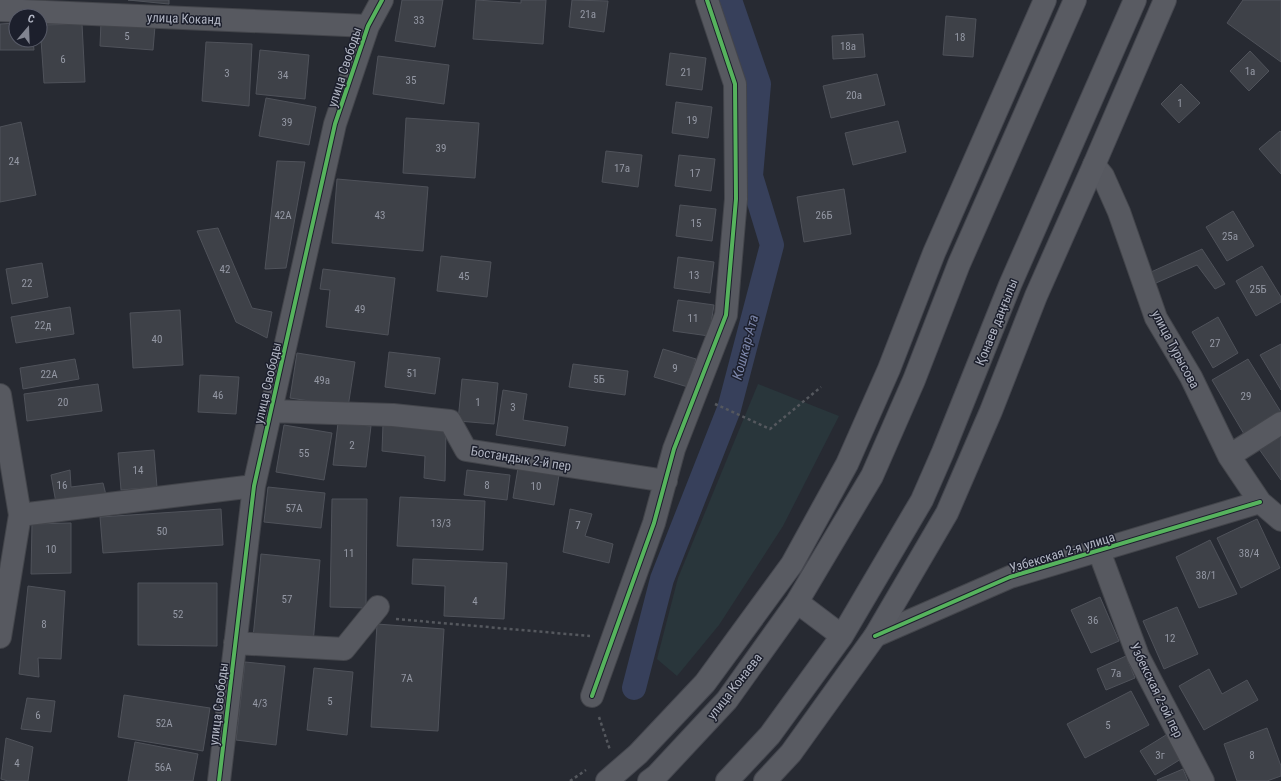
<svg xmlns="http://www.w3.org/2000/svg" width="1281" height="781" font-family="'Roboto Condensed',sans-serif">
<rect width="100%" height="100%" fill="#272a32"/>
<path fill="#29363b" d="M 758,384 L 839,416 L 783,526 L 719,625 L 677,676 L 657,659 L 678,578 Z"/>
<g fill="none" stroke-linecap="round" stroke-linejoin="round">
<path stroke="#37405b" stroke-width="24" d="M 634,688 L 662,579 L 729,409 L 772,245 L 751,176 L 759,84 L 730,0"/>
</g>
<path fill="#3e4148" stroke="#4f525a" d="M 128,0 L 169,0 L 169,4 Z
M 402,0 L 443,0 L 435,47 L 395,41 Z
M 476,0 L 521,3 L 521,0 L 546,0 L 543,44 L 473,39 Z
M 572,0 L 608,1 L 604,32 L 569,27 Z
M 1243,0 L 1281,0 L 1281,62 L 1227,23 Z
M 946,16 L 976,19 L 973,57 L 943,55 Z
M 101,22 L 155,26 L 153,50 L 100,46 Z
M 16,23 L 16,40 L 33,40 L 34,50 L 0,50 L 0,24 Z
M 82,24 L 85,82 L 44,83 L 40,25 Z
M 863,34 L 865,57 L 833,59 L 832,36 Z
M 206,42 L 252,44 L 249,106 L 202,101 Z
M 260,50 L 309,55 L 305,99 L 256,94 Z
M 1250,51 L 1269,71 L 1249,91 L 1230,71 Z
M 670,53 L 706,58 L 702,90 L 666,85 Z
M 378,56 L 449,65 L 444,104 L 373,94 Z
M 877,74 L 885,105 L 831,118 L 823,86 Z
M 1181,84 L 1200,103 L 1179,123 L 1161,104 Z
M 266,98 L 316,107 L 309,145 L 259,136 Z
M 676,102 L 712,107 L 708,138 L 672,133 Z
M 406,118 L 479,123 L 475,178 L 403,173 Z
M 898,121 L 906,152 L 853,165 L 845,133 Z
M 21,122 L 36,195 L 0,202 L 0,127 Z
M 1280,131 L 1281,132 L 1281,174 L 1259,149 Z
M 606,151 L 642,155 L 638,187 L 602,182 Z
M 679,155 L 715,159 L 711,191 L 675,186 Z
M 277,161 L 305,162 L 286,268 L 265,269 Z
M 337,179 L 428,187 L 423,251 L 332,243 Z
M 844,189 L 851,234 L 804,242 L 797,197 Z
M 680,205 L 716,209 L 712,241 L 676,236 Z
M 1233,211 L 1254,246 L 1227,261 L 1206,227 Z
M 218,228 L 252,308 L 272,312 L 267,338 L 236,322 L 197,231 Z
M 1202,249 L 1225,284 L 1215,289 L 1197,265 L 1156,283 L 1151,272 Z
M 441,256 L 491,262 L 487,297 L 437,291 Z
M 678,257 L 714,262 L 710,293 L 674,288 Z
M 42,263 L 48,297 L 12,304 L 6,269 Z
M 1262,266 L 1281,297 L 1281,302 L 1256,316 L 1236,281 Z
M 323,269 L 395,278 L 388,335 L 326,327 L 330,290 L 320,289 Z
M 678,300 L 714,305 L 709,336 L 673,331 Z
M 70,307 L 74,334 L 16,343 L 11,317 Z
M 180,310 L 183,365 L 133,368 L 130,313 Z
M 1218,317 L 1238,353 L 1213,368 L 1192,332 Z
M 1281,344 L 1281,390 L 1260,355 Z
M 663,349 L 696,359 L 688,387 L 654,377 Z
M 389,352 L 440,358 L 435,394 L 385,387 Z
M 297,353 L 355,362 L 348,407 L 290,398 Z
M 75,359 L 79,379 L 23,389 L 20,368 Z
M 1248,359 L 1281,412 L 1244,434 L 1212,380 Z
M 573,364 L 628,371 L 625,395 L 569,387 Z
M 200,375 L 239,377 L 236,414 L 198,412 Z
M 462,379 L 498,383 L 494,424 L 458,421 Z
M 98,384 L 102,411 L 27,421 L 24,394 Z
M 503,390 L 527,394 L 523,420 L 568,427 L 565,446 L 496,435 Z
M 338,423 L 371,426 L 366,467 L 333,465 Z
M 383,424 L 446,430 L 445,481 L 424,478 L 425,456 L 382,451 Z
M 284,425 L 332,433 L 324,480 L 276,472 Z
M 1281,435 L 1281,480 L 1259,449 Z
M 154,450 L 157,487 L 121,490 L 118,453 Z
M 518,468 L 559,475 L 554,505 L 513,498 Z
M 70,470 L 71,487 L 103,483 L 106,495 L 56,503 L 51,475 Z
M 467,470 L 510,475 L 507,500 L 464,495 Z
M 268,487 L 325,493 L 321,528 L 264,522 Z
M 400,497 L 485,501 L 483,550 L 397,546 Z
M 332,499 L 367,499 L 366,608 L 330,607 Z
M 221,509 L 223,545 L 103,553 L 100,517 Z
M 570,509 L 592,514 L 585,536 L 613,544 L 609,563 L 563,552 Z
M 1257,519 L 1280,568 L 1241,588 L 1217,538 Z
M 71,523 L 71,573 L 31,574 L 32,524 Z
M 1210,540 L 1237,594 L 1199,608 L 1176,557 Z
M 261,554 L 320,560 L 313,644 L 253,638 Z
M 413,559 L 507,563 L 504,619 L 444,616 L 445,586 L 412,584 Z
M 138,583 L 217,583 L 217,646 L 138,645 Z
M 28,586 L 65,591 L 61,659 L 38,658 L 39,677 L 19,674 Z
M 1100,597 L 1119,641 L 1091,653 L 1071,610 Z
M 1177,607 L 1198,654 L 1164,669 L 1143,621 Z
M 377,624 L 444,629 L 438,731 L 371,727 Z
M 1126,656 L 1135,678 L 1106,690 L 1097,669 Z
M 245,662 L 285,666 L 276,745 L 236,740 Z
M 314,668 L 353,672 L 347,735 L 307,730 Z
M 1209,669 L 1222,694 L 1247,680 L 1258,700 L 1204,730 L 1179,686 Z
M 1131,691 L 1149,725 L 1085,758 L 1067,724 Z
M 124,695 L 210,708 L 203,751 L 118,737 Z
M 27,698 L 55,701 L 51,732 L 21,729 Z
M 1267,728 L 1281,766 L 1281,776 L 1267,781 L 1237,781 L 1224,744 Z
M 1166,735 L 1181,759 L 1155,775 L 1140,751 Z
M 6,738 L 33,747 L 28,781 L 8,781 L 1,779 Z
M 135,742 L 198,754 L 193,781 L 128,781 Z
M 1183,769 L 1188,781 L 1158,781 L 1157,780 Z"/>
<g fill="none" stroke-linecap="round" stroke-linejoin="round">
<g stroke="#43454b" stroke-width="24">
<path id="minor" d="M 0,10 L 368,26
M 1094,165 L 1103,176 L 1119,212 L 1156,318 L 1191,377 L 1229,456 L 1260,502 L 1281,520
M 0,395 L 20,515 L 0,637
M 271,411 L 393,415 L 450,421 L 466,450 L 666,481
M 1229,456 L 1281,423
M 20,515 L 254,486
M 1099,551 L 1138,656 L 1203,781
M 875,636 L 1010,577 L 1260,502
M 235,643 L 344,649 L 378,607
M 592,696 L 654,523 L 674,449 L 726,315 L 736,199 L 735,84 L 707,0
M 219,781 L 254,486 L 335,124 L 368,26 L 382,0"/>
</g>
<g stroke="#45474f" stroke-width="24">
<path id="major" d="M 797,602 L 842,636
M 607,781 L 638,754 L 705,683 L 792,564 L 847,464 L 889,369 L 934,253 L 1045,0
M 649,781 L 657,775 L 727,700 L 797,602 L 872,476 L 914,380 L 959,264 L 1075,0
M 727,781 L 770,735 L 842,636 L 922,500 L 943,452 L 1010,285 L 1135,0
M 765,781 L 791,753 L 875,636 L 947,513 L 991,411 L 1036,296 L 1094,165 L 1165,0"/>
</g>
<path stroke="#55585e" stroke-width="2.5" stroke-dasharray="3 3" stroke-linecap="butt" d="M 715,404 L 770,429 L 821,387
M 396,619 L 590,636
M 599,717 L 610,750
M 570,781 L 586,770"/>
<use href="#minor" stroke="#575960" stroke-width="22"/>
<use href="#major" stroke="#595b62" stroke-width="22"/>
<g stroke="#1c1f2c" stroke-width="6">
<path id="cycleway" d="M 875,636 L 1010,577 L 1260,502
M 592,696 L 654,523 L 674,449 L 726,315 L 736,199 L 735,84 L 707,0
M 219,781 L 254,486 L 335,124 L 368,26 L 382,0"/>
</g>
<use href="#cycleway" stroke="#56b35d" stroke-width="4"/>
</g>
<g text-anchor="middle" stroke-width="3" stroke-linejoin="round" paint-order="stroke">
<g font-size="11" fill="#9498a4">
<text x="588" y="18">21а</text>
<text x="419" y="24">33</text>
<text x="127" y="40">5</text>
<text x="960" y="41">18</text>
<text x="848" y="50">18а</text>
<text x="63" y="63">6</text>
<text x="1250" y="75">1а</text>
<text x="686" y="76">21</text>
<text x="227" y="77">3</text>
<text x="283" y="79">34</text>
<text x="411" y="84">35</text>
<text x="854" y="99">20а</text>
<text x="1180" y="107">1</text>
<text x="692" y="124">19</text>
<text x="287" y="126">39</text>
<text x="441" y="152">39</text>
<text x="14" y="165">24</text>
<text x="622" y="172">17а</text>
<text x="695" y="177">17</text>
<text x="283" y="219">42А</text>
<text x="380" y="219">43</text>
<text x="824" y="219">26Б</text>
<text x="696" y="227">15</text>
<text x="1230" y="240">25а</text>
<text x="225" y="273">42</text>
<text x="694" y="279">13</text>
<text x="464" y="280">45</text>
<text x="27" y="287">22</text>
<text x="1258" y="293">25Б</text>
<text x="360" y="313">49</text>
<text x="693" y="322">11</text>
<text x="43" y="329">22д</text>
<text x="157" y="343">40</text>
<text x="1215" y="347">27</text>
<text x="675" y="372">9</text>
<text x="412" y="377">51</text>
<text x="49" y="378">22А</text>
<text x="599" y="383">5Б</text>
<text x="322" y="384">49а</text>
<text x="218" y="399">46</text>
<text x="1246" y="400">29</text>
<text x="63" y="406">20</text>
<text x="478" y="406">1</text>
<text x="513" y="411">3</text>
<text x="352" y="449">2</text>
<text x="304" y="457">55</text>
<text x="138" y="474">14</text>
<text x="62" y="489">16</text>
<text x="487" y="489">8</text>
<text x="536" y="490">10</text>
<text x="294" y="512">57А</text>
<text x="441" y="527">13/3</text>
<text x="578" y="529">7</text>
<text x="162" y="535">50</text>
<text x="51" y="553">10</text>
<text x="349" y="557">11</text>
<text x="1249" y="557">38/4</text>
<text x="1206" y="579">38/1</text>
<text x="287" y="603">57</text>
<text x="475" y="605">4</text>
<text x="178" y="618">52</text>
<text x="1093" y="624">36</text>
<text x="44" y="628">8</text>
<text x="1170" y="642">12</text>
<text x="1116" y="677">7а</text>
<text x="407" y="682">7А</text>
<text x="330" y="705">5</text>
<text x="260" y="707">4/3</text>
<text x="38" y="719">6</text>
<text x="164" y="727">52А</text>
<text x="1108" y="729">5</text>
<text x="1160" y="759">3г</text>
<text x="1252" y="759">8</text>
<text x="17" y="767">4</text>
<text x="163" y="771">56А</text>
</g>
<g font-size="13" fill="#b1b5c3" stroke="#1c1f2c">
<text transform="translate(184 18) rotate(2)" y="5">улица Коканд</text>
<text transform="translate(344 67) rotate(-72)" y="5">улица Свободы</text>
<text transform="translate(996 322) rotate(-68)" y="5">Қонаев даңғылы</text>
<text transform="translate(1176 349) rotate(62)" y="5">улица Турысова</text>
<text transform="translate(267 383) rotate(-77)" y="5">улица Свободы</text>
<text transform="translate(521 458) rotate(9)" y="5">Бостандык 2-й пер</text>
<text transform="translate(1062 552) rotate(-17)" y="5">Узбекская 2-я улица</text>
<text transform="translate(734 686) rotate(-52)" y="5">улица Конаева</text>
<text transform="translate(1157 690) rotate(64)" y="5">Узбекская 2-ой пер</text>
<text transform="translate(218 704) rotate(-83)" y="5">улица Свободы</text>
</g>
<g font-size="14" font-style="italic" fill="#7c86aa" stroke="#1c1f2c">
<text transform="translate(745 347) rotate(-75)" y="5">Кошкар-Ата</text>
</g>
</g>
<g transform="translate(28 28) rotate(19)"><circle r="19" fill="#1c1f2c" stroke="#585b68"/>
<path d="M0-3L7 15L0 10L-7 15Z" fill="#818490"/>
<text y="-6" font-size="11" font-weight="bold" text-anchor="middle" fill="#b1b5c3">С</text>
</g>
</svg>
